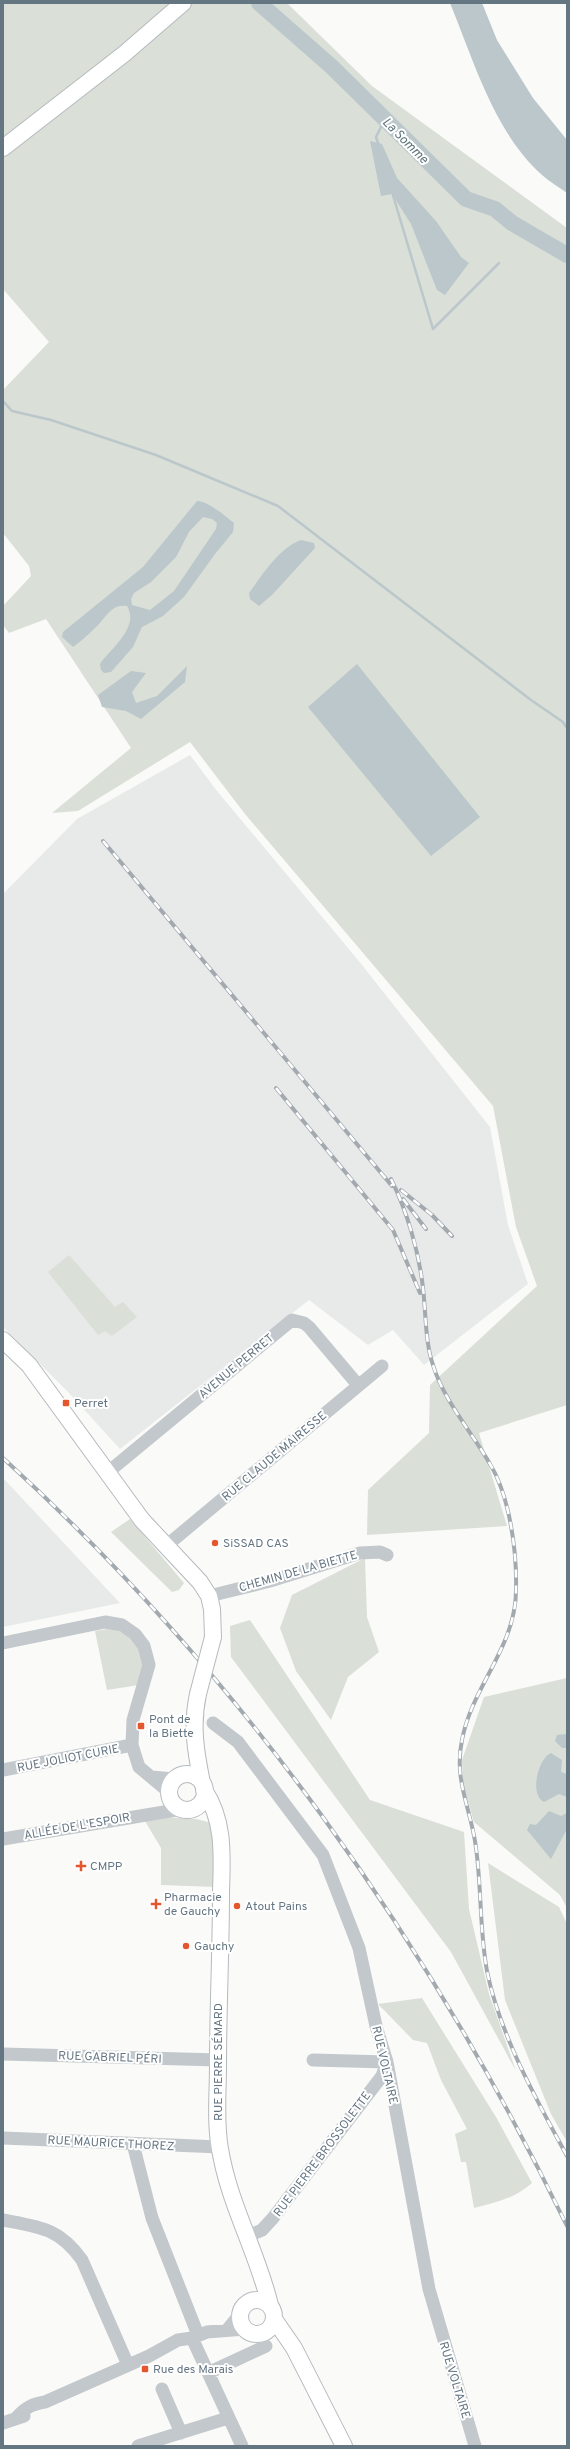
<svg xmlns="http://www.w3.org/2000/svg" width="570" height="2449" font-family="Overpass,sans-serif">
<rect width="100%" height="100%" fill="#fafaf8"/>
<path fill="#e8e9e9" d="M 190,755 L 217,791 L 358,960 L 490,1127 L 508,1225 L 528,1284 L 424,1365 L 393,1330 L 368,1345 L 309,1300 L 120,1449 L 69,1393 L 3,1327 L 3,894 L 77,819 Z
M 3,1478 L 120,1603 L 3,1627 Z"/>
<path fill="#dadfd7" d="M 3,3 L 287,3 L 372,86 L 567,228 L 567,1405 L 479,1433 L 507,1526 L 367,1535 L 368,1490 L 429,1433 L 430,1385 L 537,1286 L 516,1227 L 493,1106 L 245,814 L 190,742 L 78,811 L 52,813 L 131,748 L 46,619 L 9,633 L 3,625 L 3,606 L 31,576 L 29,566 L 3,533 L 3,390 L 49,342 L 3,289 Z
M 69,1255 L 115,1307 L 123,1302 L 137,1317 L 112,1336 L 105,1331 L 98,1335 L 48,1272 Z
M 130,1519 L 184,1583 L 179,1590 L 172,1592 L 111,1532 Z
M 365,1558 L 367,1617 L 379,1652 L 348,1677 L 331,1720 L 296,1671 L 280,1628 L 292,1595 Z
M 250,1620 L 370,1800 L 464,1832 L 469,1909 L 489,1994 L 516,2071 L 451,1952 L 231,1657 L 230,1626 Z
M 107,1629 C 125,1631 143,1638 144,1660 C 145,1668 140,1678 139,1685 L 107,1690 L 95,1631 Z
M 567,1678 L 567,1908 L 560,1895 L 474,1822 L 463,1784 L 462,1760 L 484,1697 Z
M 165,1817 L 196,1819 L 212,1823 L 217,1887 L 161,1885 L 161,1848 L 145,1821 Z
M 488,1863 L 559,1907 L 567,1924 L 567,2142 L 551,2114 L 505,2000 Z
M 422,1998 L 496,2117 L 532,2183 C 514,2199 496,2202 474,2208 L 466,2162 L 461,2162 L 455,2134 L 467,2129 L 441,2080 L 427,2043 L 413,2040 L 378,2004 Z"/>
<path fill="#bbc7cb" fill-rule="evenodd" d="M 450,3 L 482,3 L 497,40 L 533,98 L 567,140 L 567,193 C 559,187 550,182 542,175 C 494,132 474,61 450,3 Z
M 370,141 L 382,144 L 397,178 L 436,221 L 461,257 L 469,263 L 445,295 L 437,290 L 411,224 L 392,194 L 381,196 Z
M 197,501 C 208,501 225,516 234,523 L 233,532 L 215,554 L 184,597 L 163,616 L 142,627 L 133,647 L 111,672 L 104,673 L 101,670 L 100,664 C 110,649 140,628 127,606 C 111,603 105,619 95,628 C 88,635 81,641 73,647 L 62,637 L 63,632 L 143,567 ZM 203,517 L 212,519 L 217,523 L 216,529 L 174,591 L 150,610 L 132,605 L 131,599 L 134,593 L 151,582 L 176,557 L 189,532 Z
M 301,540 L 314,543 L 315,548 L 272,595 L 259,606 L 250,599 L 249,593 C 263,574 279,548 301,540 Z
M 357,664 L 480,817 L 431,856 L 308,707 Z
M 187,666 L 185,682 L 141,719 L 126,711 L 102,707 L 98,695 L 131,671 L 146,673 L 132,692 L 136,703 L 157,696 Z
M 567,1734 L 567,1748 L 562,1748 L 555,1741 L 557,1735 Z
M 551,1753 L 562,1760 L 561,1772 L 567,1774 L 567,1797 L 559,1794 L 544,1802 C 529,1795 538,1758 551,1753 Z
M 549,1811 L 561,1816 L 567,1813 L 567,1829 L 551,1859 L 527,1830 L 530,1824 L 536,1825 Z"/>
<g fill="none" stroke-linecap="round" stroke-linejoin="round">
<path stroke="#bbc7cb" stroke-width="2.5" d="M 379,146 L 376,137 L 385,119
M 392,192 L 433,329 L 499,263
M 3,401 L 12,411 L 51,420 L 156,455 L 278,506 L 531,700 L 563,722 L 567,728"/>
<path stroke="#bbc7cb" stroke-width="16" d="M 259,3 L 332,67 L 466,199 L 495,209 L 512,223 L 567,255"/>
<g stroke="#b5babe" stroke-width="18">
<path id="major" d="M 3,148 L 124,54 L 183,3
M 3,1340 L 29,1365 L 142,1520 L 200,1582 L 209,1596 L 212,1609 L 213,1637
M 198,1694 C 191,1726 196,1753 202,1783
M169 1792a18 18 0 1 1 36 0a18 18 0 1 1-36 0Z
M 204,1790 C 225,1821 222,1857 221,1892 C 221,1950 218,2007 218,2065 C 218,2093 215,2122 220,2149 C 229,2204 257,2251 270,2305
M240 2317a17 17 0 1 1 34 0a17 17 0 1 1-34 0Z
M 274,2319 L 294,2348 L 344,2446"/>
</g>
<path stroke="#c3c8cc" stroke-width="13" d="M 107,1473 L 292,1320 L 304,1323 L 309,1327 L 358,1385
M 166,1546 L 382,1366
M 209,1596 L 270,1581 L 360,1553 L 380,1552 L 387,1555
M 3,1643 L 105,1622 L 122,1625 L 135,1634 L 144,1646 L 149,1665 L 133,1720 L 132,1745 L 139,1767 L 169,1792
M 213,1723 L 238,1742 L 323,1855 L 359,1948 L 376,2026 L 387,2062 L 429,2289 L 475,2446
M 3,1770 L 132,1745
M 151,1777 L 175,1779
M 3,1839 L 182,1809
M 3,2054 L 218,2060
M 3,2138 L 220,2147
M 133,2144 L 152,2218 L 198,2335
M 3,2220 C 40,2227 59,2228 82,2260 L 128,2365
M 246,2237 L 262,2230 L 273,2218 L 382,2076 L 387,2062 L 313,2060
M 227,2330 L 240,2314
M 192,2338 L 242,2446
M 190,2339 L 207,2332 L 245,2329
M 208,2373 L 266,2346
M 162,2389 L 181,2433
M 17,2417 C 25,2408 32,2404 45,2402 L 149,2356 L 178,2340 L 192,2338
M 3,2423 L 24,2416
M 138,2446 L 228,2418"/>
<use href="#major" stroke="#fff" stroke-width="16"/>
<g stroke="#a2aab0" stroke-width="4">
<path id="rail" d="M 103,841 L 392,1186
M 276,1088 L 393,1230 L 420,1293
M 391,1179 C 407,1211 419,1252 423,1288 C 426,1313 425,1342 433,1365 C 444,1401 471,1431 490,1464 C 510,1497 517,1552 516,1590 C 516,1647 472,1686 462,1740 C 454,1778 469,1805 475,1841 C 482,1884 479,1928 487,1971 C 500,2035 536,2099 567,2156
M 401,1190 L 432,1215 L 452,1236
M 403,1199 L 426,1229
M 3,1458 C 240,1674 427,1938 567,2226"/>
</g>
<use href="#rail" stroke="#fff" stroke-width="2.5" stroke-dasharray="8" stroke-linecap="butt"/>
<g stroke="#b5babe" stroke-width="18" stroke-linecap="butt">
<path id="major-bridge" d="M 198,1694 L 213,1637"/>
</g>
<use href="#major-bridge" stroke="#fff" stroke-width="16"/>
</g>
<g fill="#e4572e" stroke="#fff" stroke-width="1.5">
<rect x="62" y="1399" width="8" height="8" rx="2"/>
<circle cx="215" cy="1543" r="4"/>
<rect x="137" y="1722" width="8" height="8" rx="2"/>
<path d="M79 1860h4v4h4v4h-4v4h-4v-4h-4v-4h4z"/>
<path d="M154 1898h4v4h4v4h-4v4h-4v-4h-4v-4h4z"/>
<circle cx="237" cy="1906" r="4"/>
<circle cx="186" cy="1946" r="4"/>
<rect x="141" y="2365" width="8" height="8" rx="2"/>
</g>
<g text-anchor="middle" stroke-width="4" stroke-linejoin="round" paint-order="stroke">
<g font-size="12" fill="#657683" stroke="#fff">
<text transform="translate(236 1366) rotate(-40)" y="4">AVENUE PERRET</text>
<text transform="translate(274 1456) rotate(-40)" y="4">RUE CLAUDE MAIRESSE</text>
<text transform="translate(298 1571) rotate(-16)" y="4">CHEMIN DE LA BIETTE</text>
<text transform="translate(68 1758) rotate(-11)" y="4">RUE JOLIOT CURIE</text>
<text transform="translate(77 1826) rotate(-10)" y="4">ALLÉE DE L'ESPOIR</text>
<text transform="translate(110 2057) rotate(2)" y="4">RUE GABRIEL PÉRI</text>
<text transform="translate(218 2062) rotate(-90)" y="4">RUE PIERRE SÉMARD</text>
<text transform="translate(385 2065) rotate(77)" y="4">RUE VOLTAIRE</text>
<text transform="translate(111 2143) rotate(3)" y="4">RUE MAURICE THOREZ</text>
<text transform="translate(322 2154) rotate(-53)" y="4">RUE PIERRE BROSSOLETTE</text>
<text transform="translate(455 2380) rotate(73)" y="4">RUE VOLTAIRE</text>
</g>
<g font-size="12" fill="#657683" stroke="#fff" text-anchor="start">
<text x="74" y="1407">Perret</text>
<text x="223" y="1547">SiSSAD CAS</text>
<text x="149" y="1723">Pont de<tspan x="149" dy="14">la Biette</tspan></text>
<text x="90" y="1870">CMPP</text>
<text x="164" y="1901">Pharmacie<tspan x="164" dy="14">de Gauchy</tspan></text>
<text x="245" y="1910">Atout Pains</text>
<text x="194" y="1950">Gauchy</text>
<text x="153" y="2373">Rue des Marais</text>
</g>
<g font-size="13" font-style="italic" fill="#60757c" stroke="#fff">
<text transform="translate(406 140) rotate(45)" y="5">La Somme</text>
</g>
</g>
<rect width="570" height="2449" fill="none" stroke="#657683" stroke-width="8"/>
</svg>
